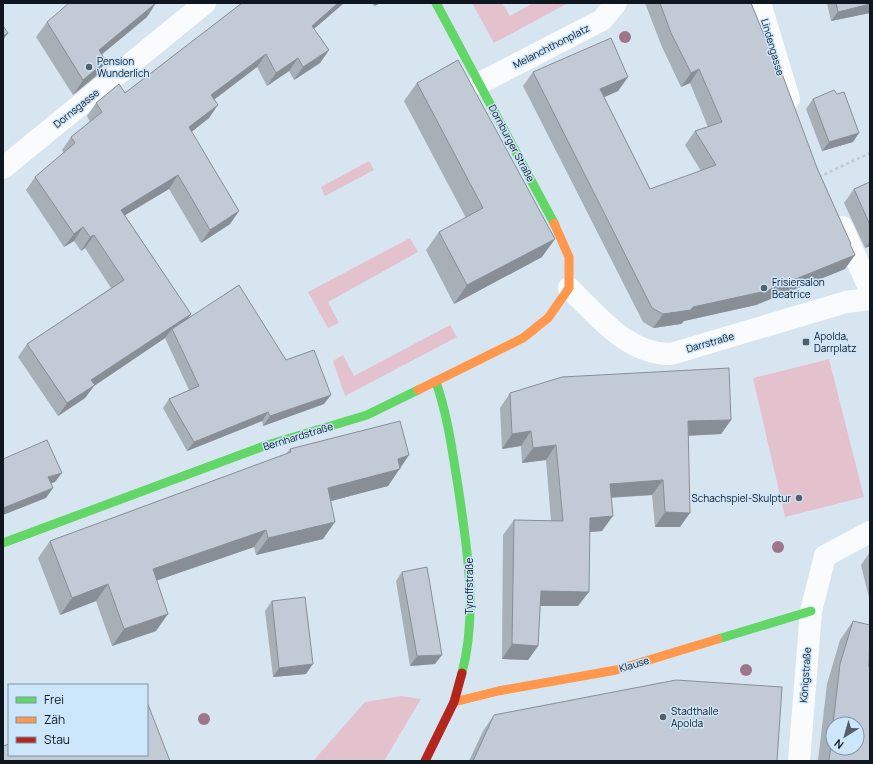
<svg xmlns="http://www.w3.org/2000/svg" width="873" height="764" font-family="Manrope,sans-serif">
<rect width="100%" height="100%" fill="#d7e5f1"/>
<path fill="#e3c2ce" d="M 472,3 L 502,3 L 510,16 L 533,3 L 568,3 L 494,43 Z
M 369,161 L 374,170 L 325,196 L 321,187 Z
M 410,238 L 418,252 L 328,302 L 339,323 L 328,328 L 308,292 Z
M 450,325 L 457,337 L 345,396 L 333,361 L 343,355 L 354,376 Z
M 829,359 L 864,497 L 785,517 L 753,378 Z
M 401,696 L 421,699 L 384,761 L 313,761 L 365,702 Z"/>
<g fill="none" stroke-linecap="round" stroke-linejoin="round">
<path stroke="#c1c7ca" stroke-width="2.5" stroke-dasharray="3 3" stroke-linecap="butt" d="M 819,177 L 870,153"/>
<path stroke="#f9fbfd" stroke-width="22" d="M 760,3 L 789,99
M 480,83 L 602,20 L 616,3
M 3,168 L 205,3
M 842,227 L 870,290
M 569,288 C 598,316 628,355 671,354 L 846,302 L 870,299
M 799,761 L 811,611 L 825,556 L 870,532"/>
<path stroke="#63d668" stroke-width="9" d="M 436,3 L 554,223
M 436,382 C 448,417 452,450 458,486 C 467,547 478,612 462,673
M 3,543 L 264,446 L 367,415 L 418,390
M 718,639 L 811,611"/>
<path stroke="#ff974d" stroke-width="9" d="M 418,390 L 523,338 L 548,318 L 569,288 L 569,257 L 554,223
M 454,702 L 498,691 L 616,670 L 718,639"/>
<path stroke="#b3261e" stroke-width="9" d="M 425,761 L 454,702 L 462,673"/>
</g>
<g fill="#9f7689">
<circle cx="625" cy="37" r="6"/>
<circle cx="778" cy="547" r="6"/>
<circle cx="746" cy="670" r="6"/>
<circle cx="204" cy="719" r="6"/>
</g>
<path fill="#a7afb7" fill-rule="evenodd" d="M 242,3 L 344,3 L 314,29 L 329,50 L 320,63 L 294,80 L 289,71 L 267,86 L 257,67 L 214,99 L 209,118 L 191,132 L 239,211 L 230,224 L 201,243 L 169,189 L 125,215 L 191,314 L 188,318 L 286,360 L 324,404 L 263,426 L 262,421 L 187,451 L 163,408 L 169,399 L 189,390 L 165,338 L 94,386 L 85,398 L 58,416 L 18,357 L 27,344 L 111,288 L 85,248 L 81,251 L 74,241 L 64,247 L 26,190 L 35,177 L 64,153 L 62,150 L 71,137 L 90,122 L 87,116 L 96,103 L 125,93 Z
M 372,3 L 381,3 L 374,6 Z
M 645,3 L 751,3 L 817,168 L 851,244 L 850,245 L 845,269 L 756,305 L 684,321 L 681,324 L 653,328 L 643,322 L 523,86 L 533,72 L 628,77 L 618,91 L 604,97 L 650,189 L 701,171 L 685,145 L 695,131 L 708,127 L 690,83 L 681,87 L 662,47 Z
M 827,3 L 870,3 L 870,13 L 831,21 Z
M 147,17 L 102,54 L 106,61 L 96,76 L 73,95 L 36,37 L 47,22 Z
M 417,83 L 542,257 L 454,304 L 426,250 L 439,232 L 466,218 L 404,101 Z
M 813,99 L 853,142 L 822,151 L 806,109 Z
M 870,182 L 870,246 L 865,248 L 844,203 L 854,189 Z
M 510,393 L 731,420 L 721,434 L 688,436 L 680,527 L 655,527 L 652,495 L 611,498 L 602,531 L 590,532 L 578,606 L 540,606 L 538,646 L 528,660 L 502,659 L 503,535 L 514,520 L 551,521 L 546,460 L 522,463 L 521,446 L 502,449 L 500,408 Z
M 290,449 L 409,455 L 388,486 L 331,501 L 323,539 L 256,555 L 254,547 L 157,580 L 156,631 L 112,646 L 96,601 L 60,615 L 38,558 L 50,541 L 286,454 Z
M 870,552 L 870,602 L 861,565 Z
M 402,572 L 435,664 L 410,666 L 396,581 Z
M 272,601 L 306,674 L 273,677 L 265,611 Z
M 853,621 L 869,667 L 870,761 L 818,761 L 827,684 L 840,640 ZM 833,724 L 857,724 L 833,748 Z
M 494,715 L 777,761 L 469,761 L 483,731 Z"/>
<path fill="#888e95" d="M 156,3 L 147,17 L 89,65 L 99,50 Z
M 338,3 L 344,3 L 302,39 L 312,26 Z
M 376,3 L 381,3 L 374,6 Z
M 870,4 L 870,13 L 831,21 L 838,12 Z
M 8,33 L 3,40 L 3,36 Z
M 329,50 L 320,63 L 294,80 L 303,67 Z
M 266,54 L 257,67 L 202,109 L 211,95 Z
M 298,58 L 289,71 L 267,86 L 276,73 Z
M 106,61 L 96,76 L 73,95 L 83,80 Z
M 699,69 L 690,83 L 681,87 L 691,73 Z
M 628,77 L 618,91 L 591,103 L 600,89 Z
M 218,105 L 209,118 L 180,141 L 189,127 Z
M 859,133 L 853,142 L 822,151 L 829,142 Z
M 178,175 L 169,189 L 112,223 L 121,210 Z
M 239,211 L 230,224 L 201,243 L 210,230 Z
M 83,227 L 74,241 L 64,247 L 74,234 Z
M 94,235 L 85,248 L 81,251 L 90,237 Z
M 555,239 L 542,257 L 454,304 L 467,285 Z
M 870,241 L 870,246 L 865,248 Z
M 855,255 L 845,269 L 756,305 L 684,321 L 681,324 L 653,328 L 663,314 L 693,307 Z
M 191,314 L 182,327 L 172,329 L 165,338 L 94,386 L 85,398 L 58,416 L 67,403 L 91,380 Z
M 331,395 L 324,404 L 263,426 L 270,416 Z
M 268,412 L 262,421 L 187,451 L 194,442 Z
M 731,420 L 721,434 L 678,436 L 688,421 Z
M 531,431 L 521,446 L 502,449 L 512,434 Z
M 556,445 L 546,460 L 522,463 L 533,448 Z
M 409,455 L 388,486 L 316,505 L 328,488 L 398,459 Z
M 62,473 L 55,482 L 41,487 L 48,477 Z
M 663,480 L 652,495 L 599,498 L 610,484 Z
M 53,488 L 46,498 L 3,515 L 3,508 Z
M 665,512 L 690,513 L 680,527 L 655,527 Z
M 613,516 L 602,531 L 580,533 L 590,518 Z
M 335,522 L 323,539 L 256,555 L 268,538 Z
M 266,530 L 254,547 L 141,586 L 153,569 Z
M 108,584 L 96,601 L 60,615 L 72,598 Z
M 541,591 L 589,592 L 578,606 L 530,606 Z
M 168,614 L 156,631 L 112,646 L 124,629 Z
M 512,644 L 538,646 L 528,660 L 502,659 Z
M 442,655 L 435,664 L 410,666 L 417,656 Z
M 313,664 L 306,674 L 273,677 L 279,668 Z"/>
<path fill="#c2cbd5" stroke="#888e95" d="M 69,3 L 156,3 L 99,50 L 106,61 L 83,80 L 47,22 Z
M 242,3 L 338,3 L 312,26 L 329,50 L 303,67 L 298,58 L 276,73 L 266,54 L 211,95 L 218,105 L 189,127 L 239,211 L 210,230 L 178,175 L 121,210 L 191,314 L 91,380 L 95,385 L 67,403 L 27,344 L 124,280 L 94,235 L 90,237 L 83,227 L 74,234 L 35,177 L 75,143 L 71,137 L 102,112 L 96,103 L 119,84 L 125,93 Z
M 660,3 L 751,3 L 778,69 L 781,71 L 817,168 L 851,244 L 850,244 L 855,255 L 766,291 L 693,307 L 691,310 L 663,314 L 652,308 L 533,72 L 611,38 L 628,77 L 600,89 L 650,189 L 716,165 L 695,131 L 722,122 L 699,69 L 691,73 L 671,33 Z
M 836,3 L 870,3 L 870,4 L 838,12 Z
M 3,26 L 8,33 L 3,36 Z
M 458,60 L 555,239 L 467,285 L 439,232 L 483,208 L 417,83 Z
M 834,90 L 837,94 L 844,92 L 859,133 L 829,142 L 813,99 Z
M 870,182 L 870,225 L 854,189 Z
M 239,285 L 286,360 L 314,350 L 331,395 L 270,416 L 268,412 L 194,442 L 169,399 L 199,386 L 172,329 Z
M 729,368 L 731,420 L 688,421 L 690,513 L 665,512 L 663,480 L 610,484 L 613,516 L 590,518 L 589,592 L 541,591 L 538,646 L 512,644 L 514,520 L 563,521 L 556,445 L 533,448 L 531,431 L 512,434 L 510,393 L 562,377 Z
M 400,421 L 409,455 L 398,459 L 400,469 L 328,488 L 335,522 L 268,538 L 266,530 L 153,569 L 168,614 L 124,629 L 108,584 L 72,598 L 50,541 L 291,452 L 290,449 Z
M 47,440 L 62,473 L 48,477 L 53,488 L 3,508 L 3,459 Z
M 427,567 L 442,655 L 417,656 L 402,572 Z
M 305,597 L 313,664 L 279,668 L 272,601 Z
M 853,621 L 870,625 L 869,667 L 870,667 L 870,761 L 829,761 L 833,727 L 833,748 L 857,748 L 857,724 L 833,724 L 840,664 Z
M 676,680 L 782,687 L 777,761 L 473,761 L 494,715 Z
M 147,702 L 170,761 L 3,761 L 3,746 L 9,744 L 9,755 L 147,755 Z"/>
<g fill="#545f68" stroke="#cce6fc" stroke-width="1.5">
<circle cx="89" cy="67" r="4"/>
<circle cx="764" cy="288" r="4"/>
<rect x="802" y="338" width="8" height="8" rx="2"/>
<circle cx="799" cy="498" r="4"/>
<circle cx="663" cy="717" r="4"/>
</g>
<g text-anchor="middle" stroke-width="3" stroke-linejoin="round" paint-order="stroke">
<g font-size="10" fill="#0e171f" stroke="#cce6fc">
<text transform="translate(551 46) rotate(-27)" y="4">Melanchthonplatz</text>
<text transform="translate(773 47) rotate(74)" y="4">Lindengasse</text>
<text transform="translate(76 108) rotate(-39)" y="4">Dornsgasse</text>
<text transform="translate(512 143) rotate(62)" y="4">Dornburger Straße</text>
<text transform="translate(710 342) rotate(-16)" y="4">Darrstraße</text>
<text transform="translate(298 436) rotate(-17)" y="4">Bernhardstraße</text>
<text transform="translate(469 586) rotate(-90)" y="4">Tyroffstraße</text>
<text transform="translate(634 664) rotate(-17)" y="4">Klause</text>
<text transform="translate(805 675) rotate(-86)" y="4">Königstraße</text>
</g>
<g font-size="10" fill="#0e171f" stroke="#cce6fc" text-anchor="start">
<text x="97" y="65">Pension<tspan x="97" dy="12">Wunderlich</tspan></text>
<text x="772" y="286">Frisiersalon<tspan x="772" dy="12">Beatrice</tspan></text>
<text x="814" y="340">Apolda,<tspan x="814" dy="12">Darrplatz</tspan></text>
<text x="791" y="502" text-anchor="end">Schachspiel-Skulptur</text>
<text x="671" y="715">Stadthalle<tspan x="671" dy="12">Apolda</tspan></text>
</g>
</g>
<rect width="873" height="764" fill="none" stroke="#0e171f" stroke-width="8"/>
<rect x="8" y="684" width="140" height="72" fill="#cce6fc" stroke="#8093a4"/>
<rect x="16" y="697" width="20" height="6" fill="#63d668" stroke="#8093a4"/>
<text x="44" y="704" font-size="12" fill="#0e171f">Frei</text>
<rect x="16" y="717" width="20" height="6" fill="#ff974d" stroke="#8093a4"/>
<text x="44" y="724" font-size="12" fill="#0e171f">Zäh</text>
<rect x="16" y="737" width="20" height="6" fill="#b3261e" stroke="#8093a4"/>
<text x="44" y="744" font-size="12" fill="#0e171f">Stau</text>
<g transform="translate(845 736) rotate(217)"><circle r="19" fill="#cce6fc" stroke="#8093a4"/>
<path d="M0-3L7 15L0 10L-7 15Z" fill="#545f68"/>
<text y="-6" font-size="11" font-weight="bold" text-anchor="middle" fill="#0e171f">N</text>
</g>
</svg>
